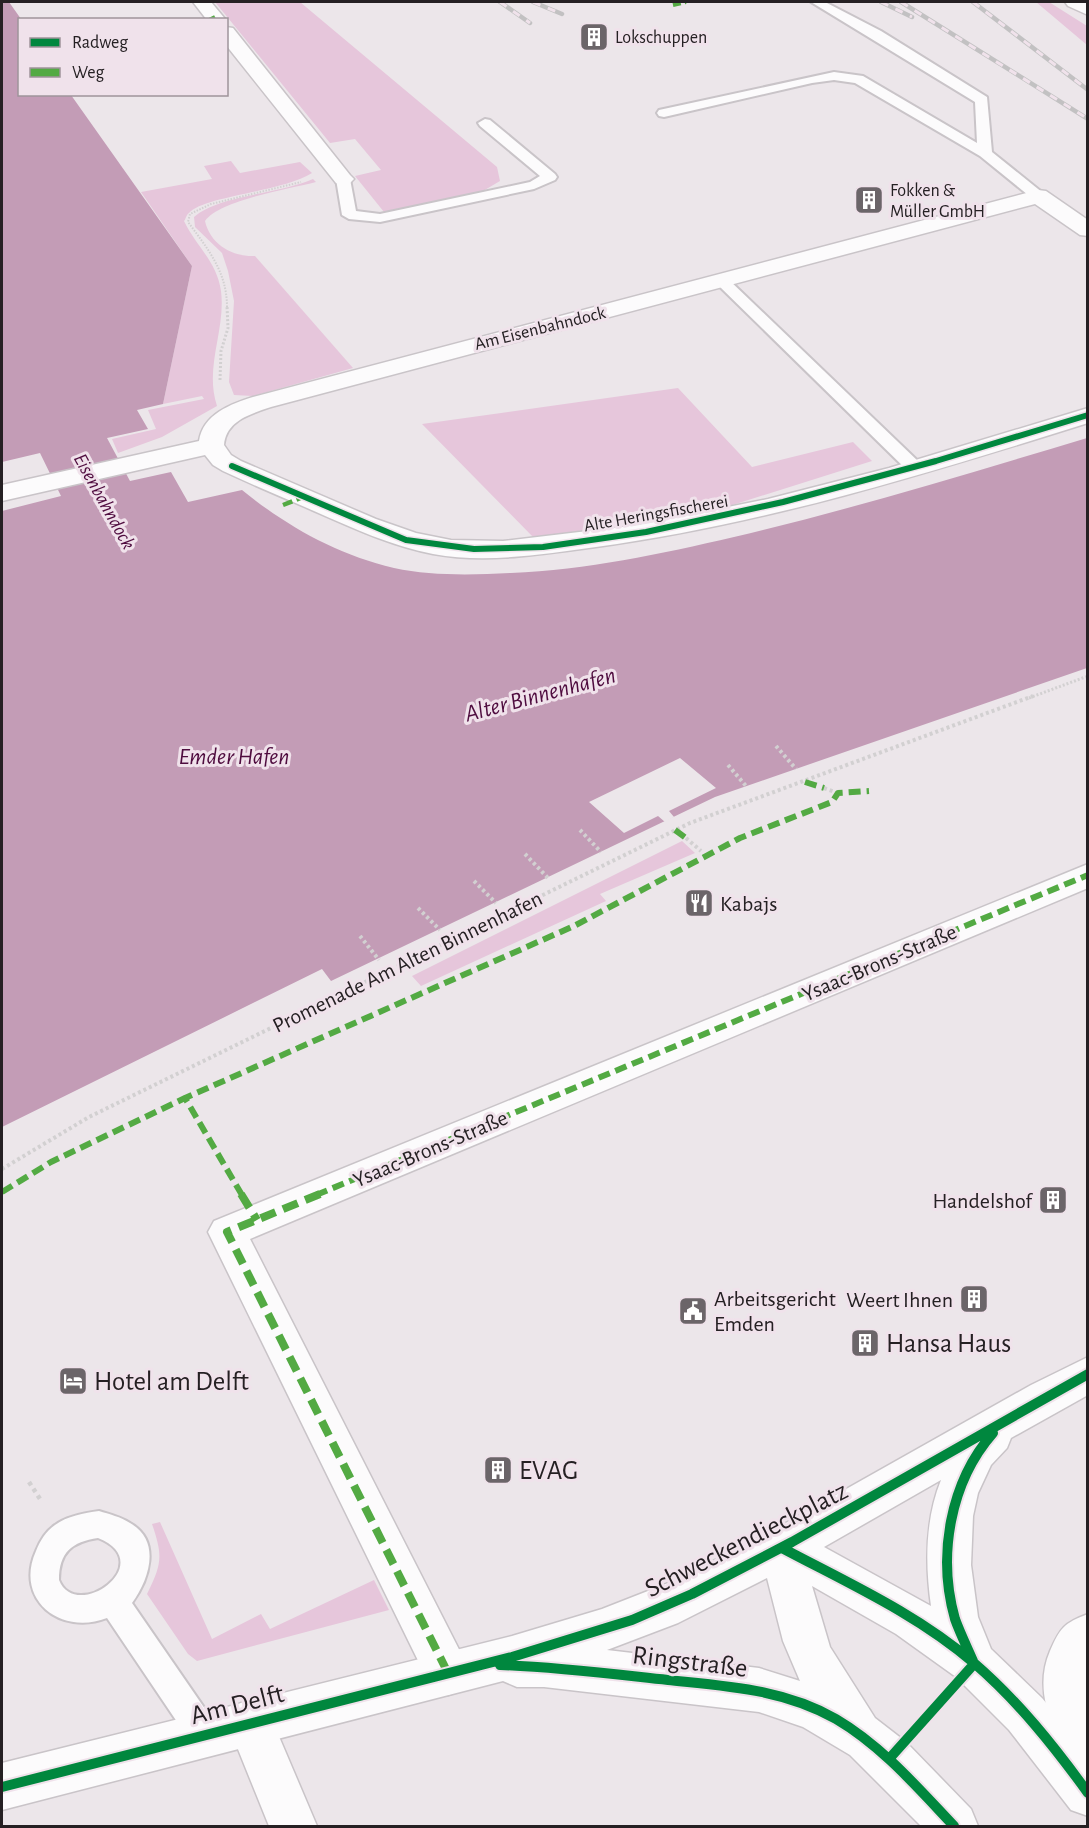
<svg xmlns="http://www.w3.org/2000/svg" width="1089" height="1828" font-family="'Alegreya Sans',sans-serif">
<rect width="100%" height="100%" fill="#ece6ea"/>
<path fill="#e6c6db" d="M 215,2 L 300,2 L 497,167 L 500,181 L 478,194 L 384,212 L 355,176 L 381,170 L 355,139 L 330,143 Z
M 1036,2 L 1049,2 L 1087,26 L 1087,45 Z
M 231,161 L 240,173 L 300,162 L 312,173 C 282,192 204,196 189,213 C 186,215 186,219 184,221 C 196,246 217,262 221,291 C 226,330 204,367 217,406 L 162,437 L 118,453 L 112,439 L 156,429 L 148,410 L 204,399 L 202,396 L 163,404 L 192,266 L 141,192 L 212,179 L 204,166 Z
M 313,179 L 316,182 C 289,189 220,200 205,221 C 210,244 232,257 255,256 L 353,368 L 253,396 L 234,395 L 229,382 L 234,301 L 228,271 L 222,253 L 195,227 L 194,217 C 219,195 280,194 313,179 Z
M 678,388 L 752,467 L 853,442 L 872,461 L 723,508 L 534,538 L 422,424 Z
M 682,841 L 695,853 L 600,894 L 606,901 L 421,986 L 412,976 Z
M 160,1522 L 212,1639 L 261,1614 L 270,1629 L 374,1580 L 389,1610 L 197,1661 L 188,1654 L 147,1594 C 162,1564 163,1556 152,1524 Z"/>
<path fill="#c39cb6" d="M 2,2 L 9,2 L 21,19 L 20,94 L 71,95 L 192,266 L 163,404 L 137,410 L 148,429 L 107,438 L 130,481 L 171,472 L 188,502 L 242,490 C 288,527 336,554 394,568 C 431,576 472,575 511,573 C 587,570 660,554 734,537 C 853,509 970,473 1087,438 L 1087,668 L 715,797 L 331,981 L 322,969 L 2,1127 L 2,511 L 61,496 L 40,453 L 2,462 Z"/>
<path fill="#ece6ea" d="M 680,758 L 716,788 L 669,811 L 674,817 L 665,822 L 658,816 L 624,833 L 589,802 Z"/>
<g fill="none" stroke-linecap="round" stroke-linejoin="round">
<g stroke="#c9c4c8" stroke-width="4">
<path id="service" d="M 811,2 L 825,2 L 881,31 L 987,97 L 992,152 L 1043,193 L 1045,196 L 1043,199 L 1033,199 L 980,156 L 855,83 L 834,80 L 812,83 L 664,117 L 659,116 L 657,113 L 659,110 L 834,72 L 863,76 L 977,143 L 975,102 Z
M 485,119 L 490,120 L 555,174 L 557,177 L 555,180 L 534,189 L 380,222 L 349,219 L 342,215 L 336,179 L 343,175 L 350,179 L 356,211 L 380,214 L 530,182 L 540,176 L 480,126 L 478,123 Z
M 723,277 L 728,279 L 921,464 L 924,468 L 921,472 L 909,472 L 718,285 L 715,282 Z
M 99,1511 C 109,1514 121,1517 130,1523 C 162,1541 149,1580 132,1603 L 214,1722 L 219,1733 L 214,1744 L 203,1749 L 192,1744 L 107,1618 C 61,1636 14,1600 36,1551 C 40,1541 46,1531 55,1525 C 67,1516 84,1513 99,1511 ZM 98,1538 C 160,1563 76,1623 59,1580 C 59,1552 72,1542 98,1538 Z"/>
</g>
<g stroke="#c9c4c8" stroke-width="3">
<path id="minor" d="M 193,2 L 211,2 L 226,20 L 207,20 Z
M 226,27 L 233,28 L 350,175 L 354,179 L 350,183 L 343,185 L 336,183 L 226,45 Z
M 1038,190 L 1046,191 L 1088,220 L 1088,236 L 1080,235 L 1035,204 L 271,407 C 250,414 226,421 224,445 L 231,455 L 241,461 L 376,519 L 416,533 L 451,540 L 503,541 L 638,525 L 768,499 L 889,468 L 1088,408 L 1088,423 C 926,474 764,524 596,547 C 543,554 487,564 433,554 C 391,546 353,528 314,511 C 284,498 253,485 223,471 L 213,465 L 205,455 L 2,501 L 2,485 L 199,441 C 203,414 231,404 253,397 Z
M 1088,864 L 1088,888 L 250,1239 L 471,1673 L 464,1689 L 448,1695 L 432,1689 L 208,1232 L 214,1221 Z
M 1088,1614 L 1088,1777 L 1072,1770 C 1055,1732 1032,1693 1050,1651 C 1060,1628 1064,1623 1088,1614 Z
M 250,1699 L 266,1706 L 317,1826 L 269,1826 L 227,1722 L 234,1706 Z"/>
</g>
<g stroke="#c9c4c8" stroke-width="3">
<path id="tertiary" d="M 1088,1357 L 1088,1395 L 1011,1438 L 1007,1448 L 991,1465 L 978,1493 L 973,1516 L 971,1565 L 978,1617 L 991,1649 L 1042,1698 L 1088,1753 L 1088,1816 L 1071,1810 L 1009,1730 L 956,1677 L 896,1634 L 812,1586 L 830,1647 L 875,1718 L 906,1742 L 971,1809 L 978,1826 L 921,1826 L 850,1755 L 803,1727 L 759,1712 L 544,1687 L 517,1687 L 503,1681 L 2,1810 L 2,1763 L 512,1636 L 602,1609 L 676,1580 L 777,1528 L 1031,1385 ZM 941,1480 C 925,1520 925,1563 931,1606 L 824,1547 ZM 767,1578 L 783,1641 L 800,1681 L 759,1668 L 607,1650 L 678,1623 Z"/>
</g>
<g stroke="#c9c4c8" stroke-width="3">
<path id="secondary" d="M 1065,2 L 1088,2 L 1088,15 L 1068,6 Z"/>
</g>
<path stroke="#d2d0d1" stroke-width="2" stroke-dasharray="1.5 1.5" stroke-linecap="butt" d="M 227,307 C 227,272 208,249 188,222 L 190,214 L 211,204 L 301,182"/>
<path stroke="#d2d0d1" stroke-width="3" stroke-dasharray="2 2" stroke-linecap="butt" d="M 220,380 L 221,351 L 228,328 L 227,306
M 1029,698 L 1088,676"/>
<path stroke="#d2d0d1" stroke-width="4" stroke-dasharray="3 3" stroke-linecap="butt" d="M 776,746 L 796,769
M 728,765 L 746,786
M 824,788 L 838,793
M 580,830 L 601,852
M 686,838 L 701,851
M 525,854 L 548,878
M 474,881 L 496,903
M 418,908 L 440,930
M 360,936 L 379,960
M 2,1169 L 89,1117 L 690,823 L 1033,696"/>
<path stroke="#d2d0d1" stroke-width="4.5" stroke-dasharray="4 4" stroke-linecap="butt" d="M 29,1482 L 42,1502
M 922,1722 L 943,1699"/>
<use href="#service" fill="#fcfbfc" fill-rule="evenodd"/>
<use href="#minor" fill="#fcfbfc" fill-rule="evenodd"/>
<use href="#tertiary" fill="#fcfbfc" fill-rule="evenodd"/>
<use href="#secondary" fill="#fcfbfc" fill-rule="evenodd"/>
<g stroke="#c2c1c2" stroke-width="4.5">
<path id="rail" d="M 500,2 L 530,23
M 533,2 L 562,14
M 881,2 L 912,17
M 901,2 L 1088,119
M 973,2 L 1088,90"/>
</g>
<use href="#rail" stroke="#f0e2eb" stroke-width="3" stroke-dasharray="8" stroke-linecap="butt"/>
<path stroke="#53aa43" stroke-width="4" stroke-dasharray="8 4" stroke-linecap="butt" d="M 673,5 L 686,2
M 209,20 L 215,17"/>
<path stroke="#53aa43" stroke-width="4.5" stroke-dasharray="10 4.5" stroke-linecap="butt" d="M 283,505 L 303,497"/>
<path stroke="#53aa43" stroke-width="6" stroke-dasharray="12 6" stroke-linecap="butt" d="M 805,782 L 824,788
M 675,830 L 686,838
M 2,1192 L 51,1162 L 185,1098
M 242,1195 L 185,1098 L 574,926 L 740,838 L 832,802 L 838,793 L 869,791
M 316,1195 L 1088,875"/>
<path stroke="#53aa43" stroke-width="8" stroke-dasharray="16 8" stroke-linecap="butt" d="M 241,1194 L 257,1220
M 320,1194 L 227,1232 L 448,1673"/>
<g stroke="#f0e2eb" stroke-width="9">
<path id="cycleway-far1" d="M 232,466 L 406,540 L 474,549 L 543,547 L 646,532 L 783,502 L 936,461 L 1088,415"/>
</g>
<g stroke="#f0e2eb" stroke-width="14">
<path id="cycleway" d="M 782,1548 C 848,1583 917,1614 974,1663 C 1018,1701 1054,1746 1088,1793
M 973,1661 C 967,1647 960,1633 955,1619 C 937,1556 950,1482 993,1433
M 500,1665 C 557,1667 612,1674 668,1680 C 726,1686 784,1689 836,1719 C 882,1746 918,1788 954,1826
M 889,1759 L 974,1664
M 2,1787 L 512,1657 L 632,1620 L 692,1594 L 792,1542 L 1088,1374"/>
</g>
<use href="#cycleway-far1" stroke="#00873e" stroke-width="6"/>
<use href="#cycleway" stroke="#00873e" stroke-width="10"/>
</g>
<defs>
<g id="building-square" transform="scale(1.5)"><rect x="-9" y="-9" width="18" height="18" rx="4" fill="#6b6569" stroke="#f0e2eb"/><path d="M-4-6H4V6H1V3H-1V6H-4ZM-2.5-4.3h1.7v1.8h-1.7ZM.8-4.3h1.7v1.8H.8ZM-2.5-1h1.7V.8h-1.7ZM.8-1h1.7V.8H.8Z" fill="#fff"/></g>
<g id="restaurant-square" transform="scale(1.5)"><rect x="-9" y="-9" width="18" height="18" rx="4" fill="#6b6569" stroke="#f0e2eb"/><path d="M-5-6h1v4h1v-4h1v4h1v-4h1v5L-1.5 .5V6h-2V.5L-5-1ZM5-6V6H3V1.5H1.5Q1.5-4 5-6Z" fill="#fff"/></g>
<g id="civic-square" transform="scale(1.5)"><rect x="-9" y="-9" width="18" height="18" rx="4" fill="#6b6569" stroke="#f0e2eb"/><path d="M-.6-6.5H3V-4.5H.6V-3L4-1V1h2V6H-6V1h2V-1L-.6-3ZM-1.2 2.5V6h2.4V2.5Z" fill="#fff"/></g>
<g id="hotel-square" transform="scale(1.5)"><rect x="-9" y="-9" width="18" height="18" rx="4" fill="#6b6569" stroke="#f0e2eb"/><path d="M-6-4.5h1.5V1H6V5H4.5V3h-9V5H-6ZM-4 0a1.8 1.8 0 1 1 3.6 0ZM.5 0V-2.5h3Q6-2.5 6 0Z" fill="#fff"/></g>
</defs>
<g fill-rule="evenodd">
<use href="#building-square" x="594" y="37"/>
<use href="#building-square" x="869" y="200"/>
<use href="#restaurant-square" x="699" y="903"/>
<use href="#building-square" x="1053" y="1200"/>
<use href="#building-square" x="974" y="1299"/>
<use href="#civic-square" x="693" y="1311"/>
<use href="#building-square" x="865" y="1343"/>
<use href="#hotel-square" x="73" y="1381"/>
<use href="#building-square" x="498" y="1470"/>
</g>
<g text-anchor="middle" stroke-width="6" stroke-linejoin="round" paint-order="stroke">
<g font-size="18" fill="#252023" stroke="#f0e2eb" text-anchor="start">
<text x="615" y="43">Lokschuppen</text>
<text x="890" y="196">Fokken &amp;<tspan x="890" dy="21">Müller GmbH</tspan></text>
</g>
<g font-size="18" fill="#252023" stroke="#f0e2eb">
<text transform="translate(540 328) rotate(-14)" y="6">Am Eisenbahndock</text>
<text transform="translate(656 513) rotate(-10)" y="6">Alte Heringsfischerei</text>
</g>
<g font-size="20" font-style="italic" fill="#4f0c3f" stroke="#f0e2eb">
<text transform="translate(105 501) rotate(61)" y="7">Eisenbahndock</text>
</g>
<g font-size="22" fill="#252023" stroke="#f0e2eb" text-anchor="start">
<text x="720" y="911">Kabajs</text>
<text x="1032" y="1208" text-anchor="end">Handelshof</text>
<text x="714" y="1306">Arbeitsgericht<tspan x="714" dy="25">Emden</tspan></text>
<text x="953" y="1307" text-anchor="end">Weert Ihnen</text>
</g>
<g font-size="22" fill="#252023" stroke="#f0e2eb">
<text transform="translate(407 961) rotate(-26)" y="8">Promenade Am Alten Binnenhafen</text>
<text transform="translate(879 962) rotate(-23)" y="8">Ysaac-Brons-Straße</text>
<text transform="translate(430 1148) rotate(-23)" y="8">Ysaac-Brons-Straße</text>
</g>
<g font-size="24" font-style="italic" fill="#4f0c3f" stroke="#f0e2eb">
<text transform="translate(540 694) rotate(-15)" y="8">Alter Binnenhafen</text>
<text x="234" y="764">Emder Hafen</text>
</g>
<g font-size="27" fill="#252023" stroke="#f0e2eb" text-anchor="start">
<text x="886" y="1352">Hansa Haus</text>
<text x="94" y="1390">Hotel am Delft</text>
<text x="519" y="1479">EVAG</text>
</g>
<g font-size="27" fill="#252023" stroke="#f0e2eb">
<text transform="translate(746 1539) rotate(-27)" y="9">Schweckendieckplatz</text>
<text transform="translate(690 1661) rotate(7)" y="9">Ringstraße</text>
<text transform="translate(237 1704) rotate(-14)" y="9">Am Delft</text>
</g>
</g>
<rect width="1089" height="1828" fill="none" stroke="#252023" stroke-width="6"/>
<rect x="18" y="18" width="210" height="78" fill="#f0e2eb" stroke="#9f949b" stroke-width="1.5"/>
<rect x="30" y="38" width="30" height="9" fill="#00873e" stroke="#9f949b" stroke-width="1.5"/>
<text x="72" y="48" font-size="18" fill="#252023">Radweg</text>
<rect x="30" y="68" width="30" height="9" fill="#53aa43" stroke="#9f949b" stroke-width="1.5"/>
<text x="72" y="78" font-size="18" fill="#252023">Weg</text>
</svg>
